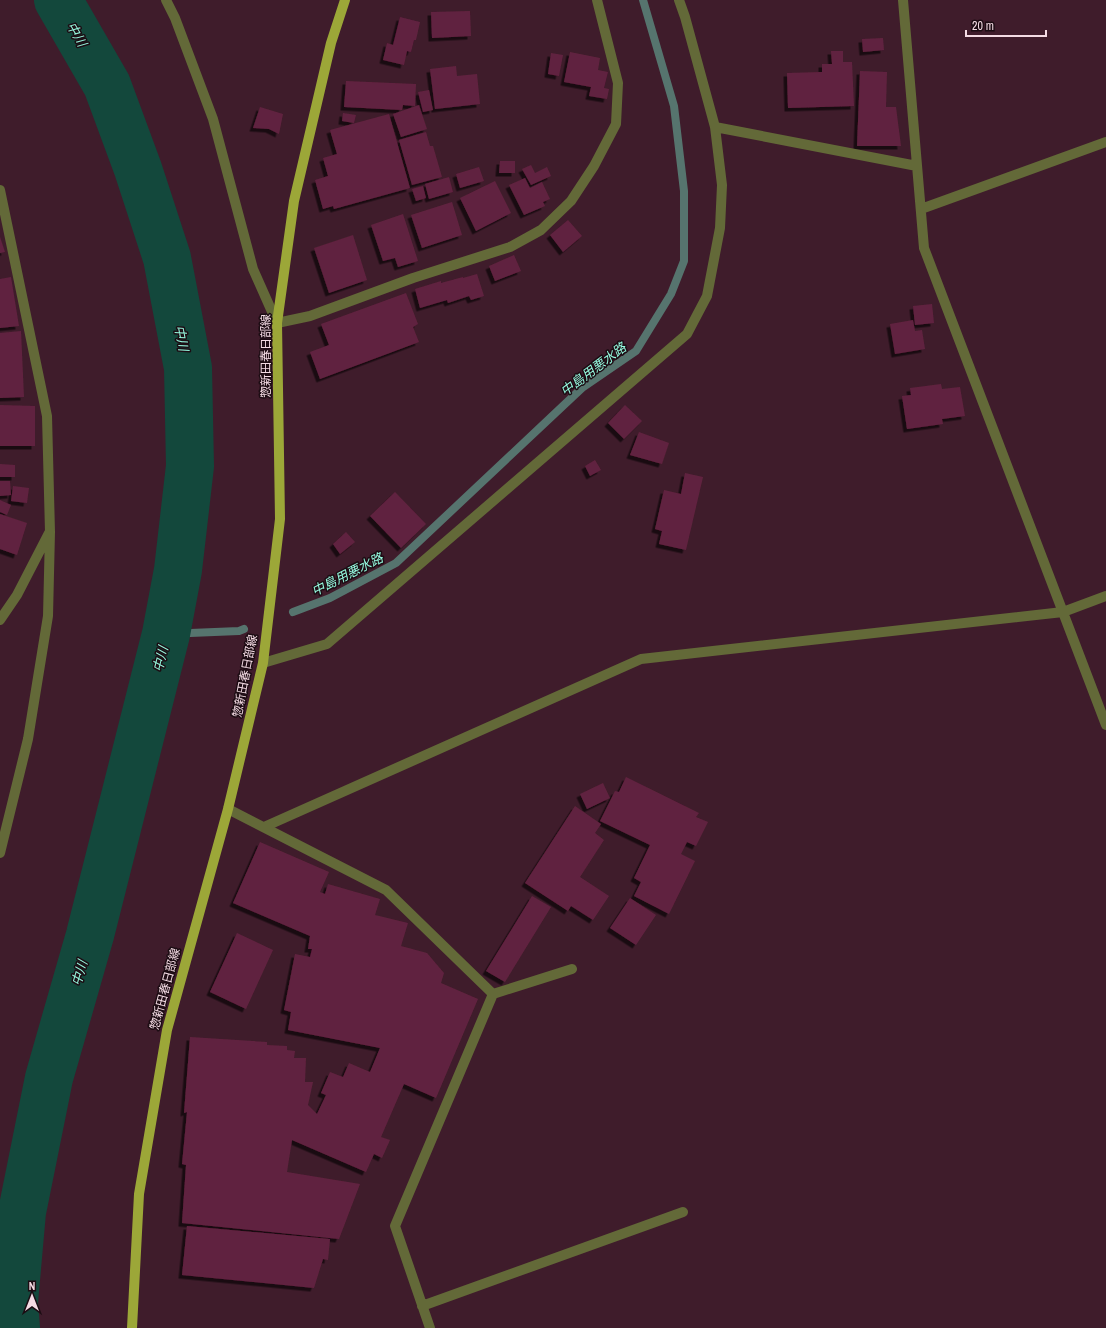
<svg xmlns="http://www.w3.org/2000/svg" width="1106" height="1328" font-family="'Archivo Narrow','Noto Sans JP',sans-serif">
<defs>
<filter id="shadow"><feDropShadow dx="-3.5" dy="3.5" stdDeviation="0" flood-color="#0009"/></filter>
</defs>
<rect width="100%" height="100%" fill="#3f1c2b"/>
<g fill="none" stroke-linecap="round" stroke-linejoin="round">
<path stroke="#56746e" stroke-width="8" d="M 293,612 L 330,598 L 396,563 L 582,388 L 636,351 L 671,294 L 684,261 L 684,191 L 674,106 L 643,0
M 166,634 L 239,631 L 244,629"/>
<path stroke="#13483c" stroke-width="48" d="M 16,1328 L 14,1302 L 22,1212 L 49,1078 L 90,935 L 166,634 L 178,570 L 190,466 L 188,368 L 167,258 L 138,169 L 107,85 L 58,0"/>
</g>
<path fill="#61223f" filter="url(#shadow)" d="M 470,11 L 471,36 L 432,38 L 431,12 Z
M 400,17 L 420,22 L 416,40 L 414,40 L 411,52 L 407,51 L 404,65 L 383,60 L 387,43 L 393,45 Z
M 883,38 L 884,50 L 863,52 L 862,39 Z
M 831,51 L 843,51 L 843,62 L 852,62 L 854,106 L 788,108 L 787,73 L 822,72 L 822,64 L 832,64 Z
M 570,52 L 600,58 L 598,70 L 608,72 L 604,88 L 609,89 L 607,99 L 589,96 L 591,87 L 564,82 Z
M 551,53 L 563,55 L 559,76 L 548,74 Z
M 456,66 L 457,76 L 477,74 L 480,104 L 435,109 L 430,69 Z
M 860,71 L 887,72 L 886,107 L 896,107 L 901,146 L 857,146 Z
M 346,81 L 416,84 L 415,106 L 403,105 L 402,110 L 344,107 Z
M 429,90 L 433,110 L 423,112 L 418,92 Z
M 419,105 L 427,129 L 401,137 L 393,114 Z
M 260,107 L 283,114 L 279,134 L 269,129 L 253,128 Z
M 343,113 L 356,115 L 354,123 L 342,121 Z
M 389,114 L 410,188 L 334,209 L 333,206 L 323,209 L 315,180 L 328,176 L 323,158 L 337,154 L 330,130 Z
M 426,132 L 430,146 L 433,146 L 442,177 L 412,185 L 399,140 Z
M 500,161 L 515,161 L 515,173 L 499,173 Z
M 531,165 L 535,173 L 547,167 L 551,176 L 531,185 L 522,169 Z
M 479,167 L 484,181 L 460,188 L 456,174 Z
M 449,177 L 453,192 L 429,199 L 425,184 Z
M 525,178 L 530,188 L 542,182 L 550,199 L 543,202 L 545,206 L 524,215 L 509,185 Z
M 495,181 L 511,213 L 476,231 L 460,198 Z
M 423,186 L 426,198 L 416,201 L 412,189 Z
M 452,202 L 462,235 L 422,248 L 411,215 Z
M 403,214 L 418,261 L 398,267 L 395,258 L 383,261 L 371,225 Z
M 568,220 L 582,236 L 563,252 L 550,235 Z
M 353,235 L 367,280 L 329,293 L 314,248 Z
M 0,237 L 5,252 L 0,253 Z
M 514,255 L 521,271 L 495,281 L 489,266 Z
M 477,274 L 484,296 L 471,300 L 469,296 L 448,303 L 447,300 L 420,308 L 415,289 L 441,281 L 441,283 L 463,277 L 463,278 Z
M 11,277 L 19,326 L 0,328 L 0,279 Z
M 406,293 L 418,324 L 413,327 L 419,342 L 320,379 L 310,352 L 329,345 L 321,324 Z
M 932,304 L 934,323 L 915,325 L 913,306 Z
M 913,320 L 915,331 L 922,330 L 925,349 L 895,354 L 890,324 Z
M 21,331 L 24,397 L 0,398 L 0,333 Z
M 941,384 L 942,389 L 960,387 L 965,416 L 942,419 L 943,424 L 907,429 L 902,396 L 911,395 L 910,388 Z
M 0,405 L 35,406 L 35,446 L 0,446 Z
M 625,405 L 642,421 L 624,439 L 608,423 Z
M 639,432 L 669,443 L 662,464 L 630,455 Z
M 595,460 L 601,470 L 590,476 L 585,466 Z
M 0,464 L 15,465 L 15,477 L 0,477 Z
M 685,473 L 703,477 L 686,550 L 659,544 L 662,531 L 655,529 L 664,490 L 681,494 Z
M 0,481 L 10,481 L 11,495 L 0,496 Z
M 13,486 L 29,488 L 27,503 L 11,501 Z
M 395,492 L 426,524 L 401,548 L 370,516 Z
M 0,500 L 11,505 L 7,515 L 0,512 Z
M 0,514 L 27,523 L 17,555 L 0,549 Z
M 346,532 L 355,542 L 340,554 L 333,544 Z
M 626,777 L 699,813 L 696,817 L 708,822 L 696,846 L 687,842 L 681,854 L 695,861 L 669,914 L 634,896 L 641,882 L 634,878 L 650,845 L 600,821 L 615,791 L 619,792 Z
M 603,783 L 610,798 L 587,809 L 580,794 Z
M 575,806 L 601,824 L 595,833 L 604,840 L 580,877 L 609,896 L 593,920 L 571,906 L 568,911 L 525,883 Z
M 260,842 L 329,872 L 320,892 L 325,894 L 328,884 L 380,899 L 375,915 L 408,923 L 401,946 L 427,953 L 444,973 L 441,983 L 478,999 L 436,1098 L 404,1084 L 381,1137 L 390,1140 L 382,1158 L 374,1154 L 366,1172 L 292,1140 L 287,1172 L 360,1184 L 339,1239 L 182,1223 L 186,1165 L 182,1164 L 187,1112 L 184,1113 L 190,1037 L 267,1042 L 267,1045 L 287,1046 L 287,1050 L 295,1051 L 294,1058 L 306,1058 L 305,1082 L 313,1082 L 308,1105 L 317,1114 L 326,1095 L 321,1093 L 330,1072 L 343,1077 L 349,1063 L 370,1072 L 380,1048 L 288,1030 L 291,1012 L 284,1010 L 295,954 L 310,957 L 312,949 L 308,949 L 310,936 L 233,903 Z
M 532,896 L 551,907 L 505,982 L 486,971 Z
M 630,898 L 656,915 L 636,945 L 610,928 Z
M 237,933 L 273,950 L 246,1009 L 210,992 Z
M 187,1226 L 330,1239 L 328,1260 L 323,1259 L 314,1288 L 182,1275 Z"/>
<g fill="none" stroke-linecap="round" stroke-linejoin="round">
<path stroke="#636938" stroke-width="10" d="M 166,0 L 175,18 L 213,119 L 253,269 L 277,323 L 310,316 L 413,278 L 510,247 L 541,230 L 571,201 L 594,166 L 616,124 L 618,83 L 597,0
M 679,0 L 685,17 L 715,127
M 903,0 L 924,248 L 1106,725
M 0,190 L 47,416 L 50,532 L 48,616 L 28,739 L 0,853
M 921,209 L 1106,142
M 0,620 L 17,595 L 49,533
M 263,663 L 327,644 L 687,334 L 707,296 L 720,228 L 722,185 L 715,127 L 917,166
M 228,809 L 386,890 L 493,994 L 395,1226 L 430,1328
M 264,827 L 641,659 L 1063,612 L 1106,596
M 493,994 L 572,969
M 422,1306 L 683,1212"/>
<path stroke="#9ca738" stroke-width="10" d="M 132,1328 L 139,1194 L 167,1030 L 228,809 L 263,663 L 280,519 L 277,323 L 294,201 L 331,43 L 345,0"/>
</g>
<g text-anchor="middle" stroke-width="3" stroke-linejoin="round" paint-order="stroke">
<g font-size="12" fill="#f4dbe4" stroke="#1c0c13">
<text transform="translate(266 356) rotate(-90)" y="4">惣新田春日部線</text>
<text transform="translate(245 676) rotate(-79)" y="4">惣新田春日部線</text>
<text transform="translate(165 989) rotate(-75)" y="4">惣新田春日部線</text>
</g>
<g font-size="13" font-style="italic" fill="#96fbe0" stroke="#1c0c13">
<text transform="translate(77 34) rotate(60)" y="5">中川</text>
<text transform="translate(182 338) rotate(79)" y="5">中川</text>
<text transform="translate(593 369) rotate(-37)" y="5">中島用悪水路</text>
<text transform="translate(347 574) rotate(-27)" y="5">中島用悪水路</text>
<text transform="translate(160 659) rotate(-76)" y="5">中川</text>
<text transform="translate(79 973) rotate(-74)" y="5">中川</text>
</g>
</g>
<g transform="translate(32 1296)" stroke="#1c0c13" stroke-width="3" paint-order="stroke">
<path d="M0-3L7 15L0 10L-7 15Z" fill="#f4dbe4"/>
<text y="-6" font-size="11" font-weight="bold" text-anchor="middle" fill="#f4dbe4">N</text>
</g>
<path d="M966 30v6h80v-6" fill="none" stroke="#f4dbe4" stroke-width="2"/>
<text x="972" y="30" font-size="12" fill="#f4dbe4" stroke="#1c0c13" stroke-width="3" paint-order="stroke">20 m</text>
</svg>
